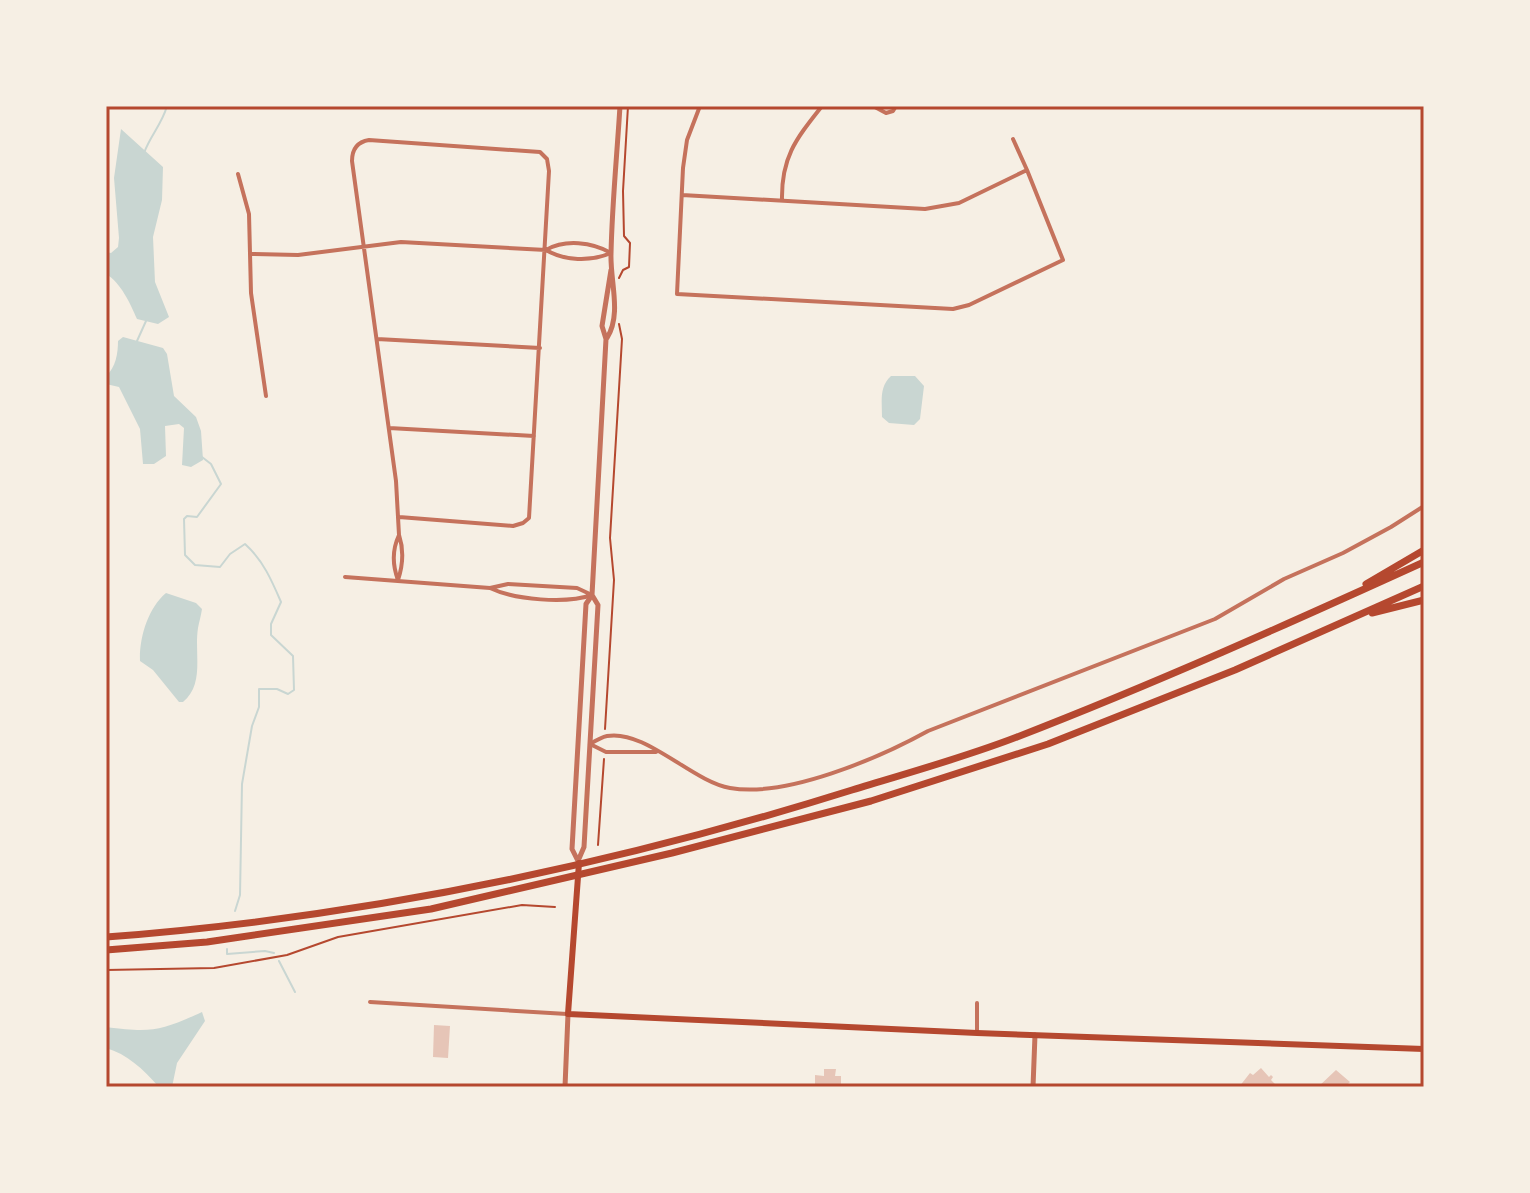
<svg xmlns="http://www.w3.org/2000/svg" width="1530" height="1193" font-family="Cabin,sans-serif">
<rect width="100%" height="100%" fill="#f6efe4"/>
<path fill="#c9d6d2" d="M 121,129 L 163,167 L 162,200 L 153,237 L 155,282 L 169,317 L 158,324 L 137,319 C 130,303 121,283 106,274 L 106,252 L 111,253 L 118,247 L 119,238 L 114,178 Z
M 123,337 L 163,348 L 167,354 L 174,396 L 196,417 L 201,431 L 203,460 L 191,467 L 182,465 L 184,428 L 179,424 L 165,426 L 166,456 L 154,464 L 143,464 L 140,429 L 119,387 L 106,384 L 106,376 C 116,367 118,353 118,341 Z
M 891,376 L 915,376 L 924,386 L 920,419 L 914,425 L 889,423 L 882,417 C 882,401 879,387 891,376 Z
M 166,593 L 196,603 L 202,609 C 201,616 199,622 198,628 C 194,653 205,684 183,702 L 179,702 L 153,670 L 140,661 C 139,638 148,608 166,593 Z
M 202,1012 L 205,1021 L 177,1063 L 172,1087 L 158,1086 C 143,1069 127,1054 106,1048 L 106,1027 C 152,1033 160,1031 202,1012 Z"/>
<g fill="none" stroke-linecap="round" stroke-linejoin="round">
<path stroke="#c9d6d2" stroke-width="2" d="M 144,153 C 150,136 162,124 167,106
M 137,341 L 146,321
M 202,457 L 211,464 L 221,484 L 197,517 L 187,516 L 184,519 L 185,555 L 195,565 L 220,567 L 230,554 L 245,544 C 263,560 272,581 281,602 L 271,624 L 271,635 L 293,656 L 294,690 L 288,694 L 277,689 L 259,689 L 259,707 L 252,726 L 242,784 L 240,895 L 235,911
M 227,949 L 227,954 L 265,951 L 274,953
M 279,961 L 295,992"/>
</g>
<path fill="#e6c5b7" d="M 434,1025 L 450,1026 L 448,1058 L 433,1057 Z
M 1261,1068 L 1269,1077 L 1271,1075 L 1273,1077 L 1271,1080 L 1278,1087 L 1239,1087 L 1250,1073 L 1253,1075 Z
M 824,1069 L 836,1069 L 835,1076 L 841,1076 L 841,1087 L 815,1087 L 815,1075 L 824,1076 Z
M 1336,1070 L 1350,1082 L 1348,1084 L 1350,1087 L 1318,1087 Z"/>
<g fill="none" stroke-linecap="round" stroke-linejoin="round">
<path stroke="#b5482f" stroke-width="2" d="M 619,278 L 623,270 L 629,267 L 630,243 L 624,236 L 623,191 L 628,106
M 605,729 L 614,580 L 610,538 L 622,339 L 619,324
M 598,845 L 604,759
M 106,970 L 214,968 L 287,955 L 338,937 L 522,905 L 555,907"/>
<path stroke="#c5725c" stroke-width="4" d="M 873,106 L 886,113 L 893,111 L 896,106
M 1013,139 L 1027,170
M 238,174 L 249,214 L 251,293 L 266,396
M 682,195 L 925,209 L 959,203 L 1027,170 L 1063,260 L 969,305 L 953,309 L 677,294 L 683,168 L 687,140 L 700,106
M 782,201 C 781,157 796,139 822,106
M 546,250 C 565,239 592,242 611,253
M 252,254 L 298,255 L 401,242 L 546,250 C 565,261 590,262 611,253
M 377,339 L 540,348
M 389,428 L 534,436
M 399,535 L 396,481 L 352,161 C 352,149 357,142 369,140 L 540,152 L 547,159 L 549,171 L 529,518 L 523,523 L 513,526 L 399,517
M 399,535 C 404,550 403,565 398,580 C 392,564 392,550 399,535 Z
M 345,577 L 490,588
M 508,584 L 577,588 L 592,595 C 566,604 515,600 490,588 Z
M 590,744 C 595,741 602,737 607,736 C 645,729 693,782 730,788 C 786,798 879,758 928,731 L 1215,619 L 1284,579 L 1343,553 L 1391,527 L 1424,506
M 590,744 L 606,752 L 656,752
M 370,1002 L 567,1014
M 977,1003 L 977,1033"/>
<path stroke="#c5725c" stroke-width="5" d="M 607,338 C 622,314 610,281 611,254 C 612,205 617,155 620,106
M 578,861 L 584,847 L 598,605 L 592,595
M 579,863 L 572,849 L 586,604 L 592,595 L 606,339 L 602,326 L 611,270
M 565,1087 L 568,1014
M 1033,1087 L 1035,1035"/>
<path stroke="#b5482f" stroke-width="6" d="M 579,863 L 568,1014 L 977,1033 L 1424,1049"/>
<path stroke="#b5482f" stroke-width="7" d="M 1366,584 L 1424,550
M 1372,613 L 1424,600
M 106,937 C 358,918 610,866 852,790 C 907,773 963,758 1017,737 C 1154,684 1290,623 1424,562
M 106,950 L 207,942 L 431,909 L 672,853 L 871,801 L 1048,744 L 1235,670 L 1424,586"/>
</g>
<rect width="1530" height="1193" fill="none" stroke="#f6efe4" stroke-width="216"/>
<rect x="108" y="108" width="1314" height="977" fill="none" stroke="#b5482f" stroke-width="3"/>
</svg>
